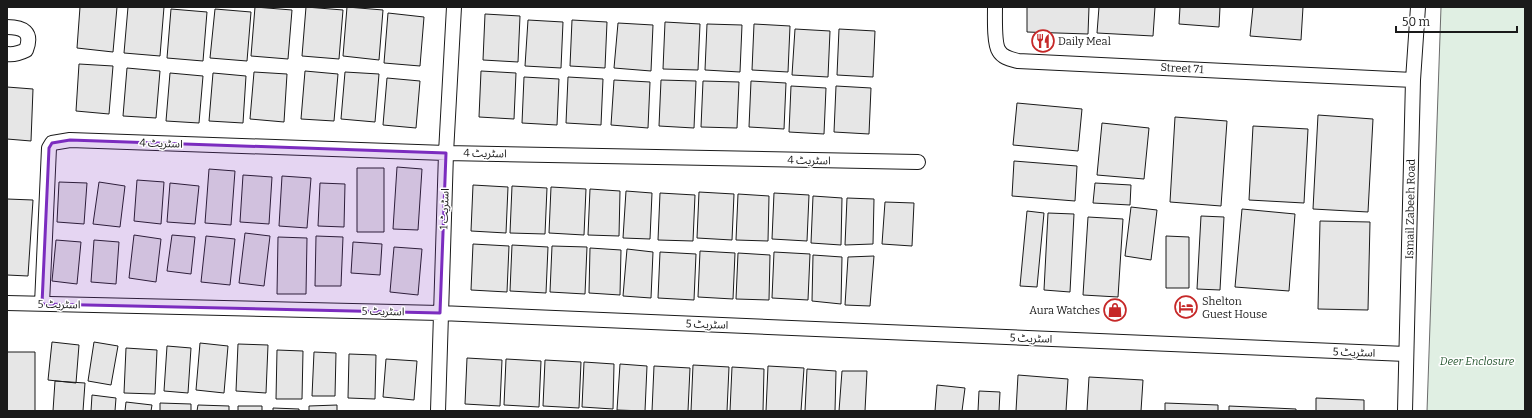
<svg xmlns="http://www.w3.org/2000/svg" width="1532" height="418" font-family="Bitter,'Noto Sans Arabic',serif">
<rect width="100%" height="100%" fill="#fff"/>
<path fill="#e0efe3" stroke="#6a6a6a" d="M 1441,7 L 1525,7 L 1525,411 L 1427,411 Z"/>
<path fill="#e6e6e6" stroke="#1a1a1a" d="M 80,7 L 117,7 L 113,52 L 77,48 Z
M 128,7 L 164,7 L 160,56 L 124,53 Z
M 255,7 L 292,10 L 288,59 L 251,56 Z
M 306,7 L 343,10 L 339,59 L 302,56 Z
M 347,7 L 383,10 L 379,60 L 343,56 Z
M 1027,7 L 1089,7 L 1088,34 L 1027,32 Z
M 1099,7 L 1155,7 L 1153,36 L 1097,33 Z
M 1180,7 L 1220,7 L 1219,27 L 1179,24 Z
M 1253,7 L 1303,7 L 1301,40 L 1250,36 Z
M 171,9 L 207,12 L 203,61 L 167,58 Z
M 215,9 L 251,12 L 247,61 L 210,58 Z
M 388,13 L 424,17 L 420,66 L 384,63 Z
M 485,14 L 520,16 L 518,62 L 483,60 Z
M 528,20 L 563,22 L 561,68 L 525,66 Z
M 572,20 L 607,22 L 605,68 L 570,66 Z
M 665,22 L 700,24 L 698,70 L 663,69 Z
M 618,23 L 653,25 L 651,71 L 614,68 Z
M 707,24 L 742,25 L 740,72 L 705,70 Z
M 754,24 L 790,26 L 788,72 L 752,70 Z
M 795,29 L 830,31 L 828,77 L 792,75 Z
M 839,29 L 875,31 L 873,77 L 837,75 Z
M 79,64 L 113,66 L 109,114 L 76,111 Z
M 127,68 L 160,71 L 156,118 L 123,116 Z
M 305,71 L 338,74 L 334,121 L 301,119 Z
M 481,71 L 516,73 L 514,119 L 479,117 Z
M 254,72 L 287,74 L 284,122 L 250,119 Z
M 345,72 L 379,74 L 375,122 L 341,119 Z
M 170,73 L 203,76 L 199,123 L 166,121 Z
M 213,73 L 246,76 L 243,123 L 209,121 Z
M 524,77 L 559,79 L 557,125 L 522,123 Z
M 568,77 L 603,79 L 601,125 L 566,123 Z
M 387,78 L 420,81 L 416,128 L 383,125 Z
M 614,80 L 650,82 L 648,128 L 611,125 Z
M 661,80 L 696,81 L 694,128 L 659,126 Z
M 703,81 L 739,82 L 737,128 L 701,127 Z
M 751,81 L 786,83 L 784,129 L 749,127 Z
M 791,86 L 826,88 L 824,134 L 789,132 Z
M 836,86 L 871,88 L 869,134 L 834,132 Z
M 7,87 L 33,89 L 31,141 L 7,139 Z
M 1017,103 L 1082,109 L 1078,151 L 1013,145 Z
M 1318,115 L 1373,119 L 1368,212 L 1313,209 Z
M 1175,117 L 1227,121 L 1221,206 L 1170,202 Z
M 1102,123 L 1149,128 L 1144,179 L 1097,175 Z
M 1253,126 L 1308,129 L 1304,203 L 1249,200 Z
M 1014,161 L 1077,166 L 1075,201 L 1012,196 Z
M 397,167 L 422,169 L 418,230 L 393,229 Z
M 357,168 L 384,168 L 384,232 L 357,232 Z
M 209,169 L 235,171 L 231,225 L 205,223 Z
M 243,175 L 272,177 L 269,224 L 240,222 Z
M 282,176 L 311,178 L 307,228 L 279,226 Z
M 137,180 L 164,182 L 161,224 L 134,221 Z
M 59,182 L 87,183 L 84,224 L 57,222 Z
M 99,182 L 125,186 L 120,227 L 93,224 Z
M 170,183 L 199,186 L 195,224 L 167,222 Z
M 320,183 L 345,184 L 344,227 L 318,226 Z
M 1095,183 L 1131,185 L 1130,205 L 1093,203 Z
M 473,185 L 508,187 L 506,233 L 471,231 Z
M 512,186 L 547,188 L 545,234 L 510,233 Z
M 551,187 L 586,189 L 584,235 L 549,233 Z
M 590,189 L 620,191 L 619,236 L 588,235 Z
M 626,191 L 652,193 L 650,239 L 623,238 Z
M 699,192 L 734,194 L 732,240 L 697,238 Z
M 660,193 L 695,195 L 693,241 L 658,240 Z
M 774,193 L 809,195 L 807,241 L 772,239 Z
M 738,194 L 769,196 L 768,241 L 736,240 Z
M 813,196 L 842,198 L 841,245 L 811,243 Z
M 847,198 L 874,199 L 873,244 L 845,245 Z
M 7,199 L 33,200 L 28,276 L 7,275 Z
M 885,202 L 914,203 L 912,246 L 882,244 Z
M 1131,207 L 1157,210 L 1151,260 L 1125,256 Z
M 1242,209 L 1295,214 L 1289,291 L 1235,287 Z
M 1027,211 L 1044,213 L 1037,287 L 1020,286 Z
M 1048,213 L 1074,214 L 1070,292 L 1044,290 Z
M 1201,216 L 1224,217 L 1220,290 L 1197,289 Z
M 1088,217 L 1123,219 L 1118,297 L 1083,295 Z
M 1320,221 L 1370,222 L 1368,310 L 1318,309 Z
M 245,233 L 270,236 L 264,286 L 239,283 Z
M 134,235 L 161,239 L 156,282 L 129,278 Z
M 172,235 L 195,237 L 191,274 L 167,271 Z
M 206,236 L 235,239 L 230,285 L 201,282 Z
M 316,236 L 343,237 L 341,286 L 315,286 Z
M 1166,236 L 1189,237 L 1189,288 L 1166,288 Z
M 278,237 L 307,238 L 306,294 L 277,294 Z
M 56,240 L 81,242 L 77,284 L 52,281 Z
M 94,240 L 119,242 L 116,284 L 91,282 Z
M 353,242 L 382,244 L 380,275 L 351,273 Z
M 473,244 L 509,246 L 507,292 L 471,290 Z
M 512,245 L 548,247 L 546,293 L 510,291 Z
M 552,246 L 587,247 L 585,294 L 550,292 Z
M 394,247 L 422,249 L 418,295 L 390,292 Z
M 590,248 L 621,250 L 620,295 L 589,293 Z
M 627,249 L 653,252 L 651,298 L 623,296 Z
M 700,251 L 735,253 L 733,299 L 698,297 Z
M 660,252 L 696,254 L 694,300 L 658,298 Z
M 774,252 L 810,254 L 808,300 L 772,298 Z
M 738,253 L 770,255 L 769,300 L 736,299 Z
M 813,255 L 842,257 L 841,304 L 812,301 Z
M 874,256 L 870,306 L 845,305 L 848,257 Z
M 52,342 L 79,345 L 76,383 L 48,380 Z
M 94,342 L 118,346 L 111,385 L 88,381 Z
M 200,343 L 228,346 L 224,393 L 196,390 Z
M 238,344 L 268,345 L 266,393 L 236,391 Z
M 167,346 L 191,348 L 188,393 L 164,391 Z
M 126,348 L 157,350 L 155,394 L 124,393 Z
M 277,350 L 303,351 L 302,399 L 276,399 Z
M 7,352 L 35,352 L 35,411 L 7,411 Z
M 314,352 L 336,353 L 335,396 L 312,396 Z
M 349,354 L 376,355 L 375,399 L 348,398 Z
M 467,358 L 502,360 L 500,406 L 465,404 Z
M 386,359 L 417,361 L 414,400 L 383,397 Z
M 506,359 L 541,361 L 539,407 L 504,405 Z
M 545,360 L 581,362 L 579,408 L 543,406 Z
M 584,362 L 614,364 L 613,409 L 582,407 Z
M 620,364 L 647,366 L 645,411 L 617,410 Z
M 693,365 L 729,367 L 727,411 L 691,411 Z
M 654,366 L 690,368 L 688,411 L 652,411 Z
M 768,366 L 804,368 L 801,411 L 766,411 Z
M 732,367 L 764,369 L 763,411 L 730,411 Z
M 807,369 L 836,371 L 835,411 L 805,411 Z
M 842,371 L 867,371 L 865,411 L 839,411 Z
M 1018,375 L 1068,379 L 1066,411 L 1016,411 Z
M 1089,377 L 1143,380 L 1141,411 L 1087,411 Z
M 55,381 L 85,383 L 83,411 L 53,411 Z
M 937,385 L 965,388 L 962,411 L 935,411 Z
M 979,391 L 1000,392 L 999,411 L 978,411 Z
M 92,395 L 116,398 L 115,411 L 91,411 Z
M 1316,398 L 1364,400 L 1364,411 L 1316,411 Z
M 126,402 L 152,405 L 151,411 L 125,411 Z
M 160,403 L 191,404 L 191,411 L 160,411 Z
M 1165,403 L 1218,405 L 1218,411 L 1165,411 Z
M 198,405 L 229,406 L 229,411 L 197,411 Z
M 337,405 L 337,411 L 309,411 L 309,406 Z
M 238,406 L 262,406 L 262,411 L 238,411 Z
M 1229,406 L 1296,409 L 1296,411 L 1229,411 Z
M 273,408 L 299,409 L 299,411 L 273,411 Z"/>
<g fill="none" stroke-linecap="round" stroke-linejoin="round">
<g stroke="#1a1a1a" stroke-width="16">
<path id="street" d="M 995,7 C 995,17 994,44 999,51 C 1003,58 1011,59 1018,61 L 1413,80
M 7,27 C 23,27 33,32 26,50 C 20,53 15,55 7,54
M 7,303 L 440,313 L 1406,354
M 42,304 L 49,148 L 52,143 L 70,140 L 446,153 L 918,162
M 438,411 L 446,153 L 454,7
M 1405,411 L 1413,80 L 1418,7"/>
</g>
<use href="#street" stroke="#fff" stroke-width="14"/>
</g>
<path fill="#7b2cbf" fill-opacity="0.2" stroke="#7b2cbf" stroke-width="3" stroke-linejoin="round" d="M 70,140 L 446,153 L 440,313 L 42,304 L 49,148 L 52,143 Z"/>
<defs>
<g id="restaurant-ring" transform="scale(1.15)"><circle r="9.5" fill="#fff" stroke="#c62828" stroke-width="1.5"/><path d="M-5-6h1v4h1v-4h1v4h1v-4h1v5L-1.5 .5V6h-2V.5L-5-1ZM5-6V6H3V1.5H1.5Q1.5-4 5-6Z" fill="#c62828"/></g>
<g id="hotel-ring" transform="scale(1.15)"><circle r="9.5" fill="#fff" stroke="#c62828" stroke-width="1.5"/><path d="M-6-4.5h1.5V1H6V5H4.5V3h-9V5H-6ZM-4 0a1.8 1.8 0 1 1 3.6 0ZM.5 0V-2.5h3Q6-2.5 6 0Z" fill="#c62828"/></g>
<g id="shop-ring" transform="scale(1.15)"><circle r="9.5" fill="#fff" stroke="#c62828" stroke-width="1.5"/><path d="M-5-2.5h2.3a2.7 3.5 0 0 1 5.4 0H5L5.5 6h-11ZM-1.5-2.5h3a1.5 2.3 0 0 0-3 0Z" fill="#c62828"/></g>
</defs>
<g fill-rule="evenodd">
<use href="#restaurant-ring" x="1043" y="41"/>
<use href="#hotel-ring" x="1186" y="307"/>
<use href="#shop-ring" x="1115" y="310"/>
</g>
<g text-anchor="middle" stroke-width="3" stroke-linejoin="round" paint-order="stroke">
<g font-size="11" fill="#1a1a1a" stroke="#fff" text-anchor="start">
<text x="1058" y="45">Daily Meal</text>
<text x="1202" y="305">Shelton<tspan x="1202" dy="13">Guest House</tspan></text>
<text x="1100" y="314" text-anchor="end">Aura Watches</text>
</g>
<g font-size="11" fill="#1a1a1a" stroke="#fff">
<text transform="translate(1182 68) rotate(3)" y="4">Street 71</text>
<text transform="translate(161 143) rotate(2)" y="4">اسٹریٹ 4</text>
<text transform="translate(485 153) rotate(1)" y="4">اسٹریٹ 4</text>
<text transform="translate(809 160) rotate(1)" y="4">اسٹریٹ 4</text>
<text transform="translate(444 209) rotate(-88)" y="4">اسٹریٹ 1</text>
<text transform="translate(1410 209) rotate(-89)" y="4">Ismail Zabeeh Road</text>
<text transform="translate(59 304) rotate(1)" y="4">اسٹریٹ 5</text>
<text transform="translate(383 311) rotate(1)" y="4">اسٹریٹ 5</text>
<text transform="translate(707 324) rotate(2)" y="4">اسٹریٹ 5</text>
<text transform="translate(1031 338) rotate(2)" y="4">اسٹریٹ 5</text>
<text transform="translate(1354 352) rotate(2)" y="4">اسٹریٹ 5</text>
</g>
<g font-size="11" font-style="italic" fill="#2b5a34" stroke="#fff">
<text x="1477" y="365">Deer Enclosure</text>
</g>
</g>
<rect width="1532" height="418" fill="none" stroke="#1a1a1a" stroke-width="16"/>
<path d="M1396 26v6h121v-6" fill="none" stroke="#1a1a1a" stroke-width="2"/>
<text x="1402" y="26" font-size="12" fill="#1a1a1a" stroke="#ffffff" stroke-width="3" paint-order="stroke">50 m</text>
</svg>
